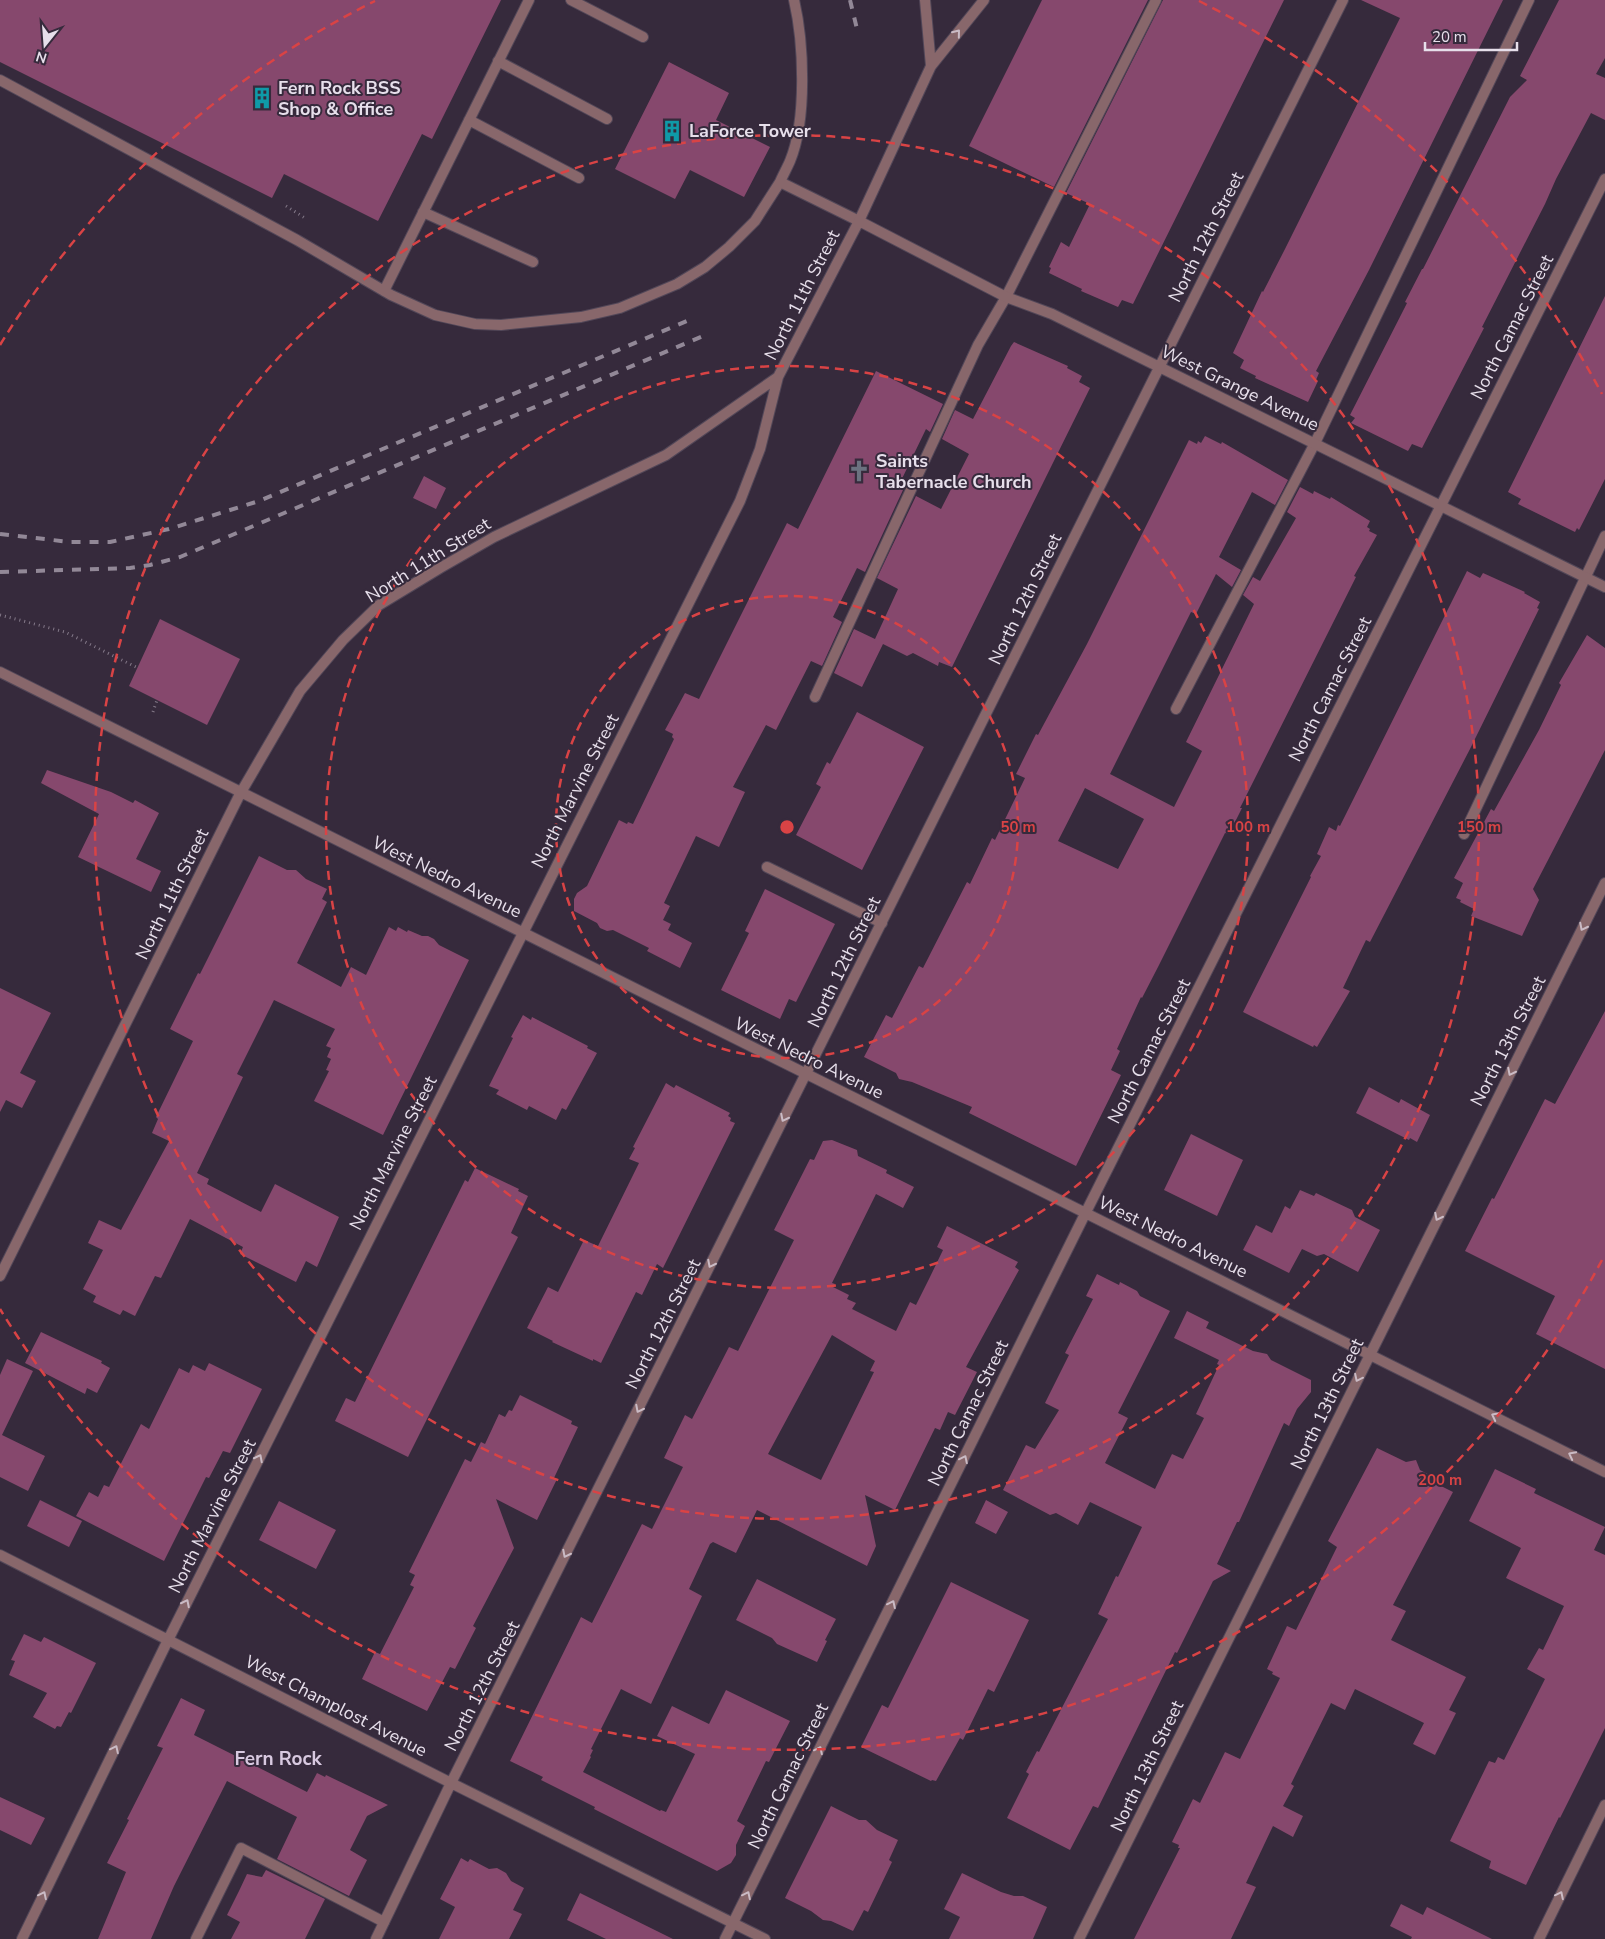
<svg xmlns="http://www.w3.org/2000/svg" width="1605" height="1939" font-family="'Nunito Sans',sans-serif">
<rect width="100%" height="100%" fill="#362a3c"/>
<path fill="#86486d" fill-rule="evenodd" d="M 0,0 L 501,0 L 432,139 L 422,134 L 378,221 L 284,174 L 272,198 L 0,62 Z
M 1042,0 L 1148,0 L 1054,187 L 969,146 Z
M 1163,0 L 1284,0 L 1133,304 L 1122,300 L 1118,307 L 1081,291 L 1082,289 L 1049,273 L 1051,268 L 1049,267 L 1061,242 L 1069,247 L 1090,204 L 1066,193 Z
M 1361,0 L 1503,0 L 1369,270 L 1316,371 L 1319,373 L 1316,380 L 1318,381 L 1308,402 L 1255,378 L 1256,376 L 1240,368 L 1244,360 L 1233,353 L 1262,291 L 1263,292 L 1285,249 L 1400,18 Z
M 1559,0 L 1605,0 L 1605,58 L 1596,74 L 1605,78 L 1605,120 L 1591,113 L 1556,179 L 1545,204 L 1482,327 L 1484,328 L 1422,448 L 1412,444 L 1408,451 L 1351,423 L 1355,418 L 1350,415 L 1404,309 L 1407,303 L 1405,302 L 1422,269 L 1423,269 L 1510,97 L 1527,80 L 1520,76 Z
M 669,62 L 729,93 L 716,120 L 770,147 L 744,197 L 690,170 L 675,199 L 615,169 Z
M 1605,296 L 1605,479 L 1579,530 L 1577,528 L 1575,532 L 1518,504 L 1521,499 L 1508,492 Z
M 1014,342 L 1068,366 L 1067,368 L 1082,376 L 1079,382 L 1090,388 L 952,667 L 939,662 L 938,666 L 913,653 L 907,656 L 883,644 L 862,687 L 834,673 L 854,629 L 875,639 L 898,589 L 877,578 L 916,496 L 941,509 L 969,454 L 942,439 L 955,410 L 973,419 L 1011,346 Z
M 876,371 L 943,404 L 930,432 L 926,429 L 898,487 L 903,490 L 865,572 L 857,568 L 833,617 L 842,622 L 822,666 L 811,661 L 776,730 L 766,725 L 733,787 L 745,792 L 719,847 L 696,836 L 664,903 L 670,906 L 663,920 L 671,924 L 668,930 L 692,943 L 680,968 L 647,951 L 649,948 L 613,930 L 607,931 L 600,928 L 597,923 L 574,911 L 574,899 L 577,893 L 587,886 L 619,820 L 627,824 L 628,822 L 633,824 L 674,739 L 672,737 L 673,734 L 665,730 L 685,693 L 699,699 L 787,523 L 798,529 Z
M 1205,436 L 1221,444 L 1222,442 L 1288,480 L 1275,505 L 1252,492 L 1219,557 L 1241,570 L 1232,587 L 1216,574 L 1196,614 L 1191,612 L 1110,774 L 1174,807 L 1202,751 L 1186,742 L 1254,604 L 1243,595 L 1253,577 L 1260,581 L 1296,518 L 1287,512 L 1300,487 L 1313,494 L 1314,491 L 1330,499 L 1331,497 L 1370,521 L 1367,527 L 1370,529 L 1369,531 L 1377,535 L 1354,576 L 1356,577 L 1240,808 L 1242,808 L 1229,834 L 1225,833 L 1158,967 L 1142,998 L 1141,997 L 1117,1049 L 1120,1051 L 1111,1070 L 1121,1075 L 1076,1166 L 969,1113 L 972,1107 L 912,1082 L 899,1079 L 896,1073 L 864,1057 L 886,1015 L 892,1018 L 919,966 L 923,968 L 967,882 L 970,884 L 992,838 L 995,840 L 1025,778 L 1016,774 L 1036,734 L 1038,735 L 1087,644 L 1189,440 L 1197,444 L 1198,441 L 1201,443 ZM 1085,788 L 1144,819 L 1118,869 L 1058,841 Z
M 424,476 L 446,488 L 436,509 L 413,498 Z
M 1467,571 L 1480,578 L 1483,573 L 1525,592 L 1524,593 L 1540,602 L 1537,608 L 1539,609 L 1470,749 L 1370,942 L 1366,940 L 1343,988 L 1350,991 L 1317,1047 L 1314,1045 L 1313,1047 L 1243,1012 L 1311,877 L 1310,876 L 1321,856 L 1317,854 L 1329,827 L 1336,831 L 1338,825 L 1340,826 Z
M 160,619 L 240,659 L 207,725 L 129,686 Z
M 1587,635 L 1605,648 L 1605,750 L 1533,889 L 1539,900 L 1522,936 L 1471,916 L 1474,909 L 1460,902 L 1461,900 L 1456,898 L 1463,883 L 1454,878 L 1491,809 L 1494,811 L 1539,730 L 1561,685 L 1559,683 Z
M 857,712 L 924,747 L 862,870 L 796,835 L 821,787 L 816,784 L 827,762 L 830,764 Z
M 47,770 L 111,792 L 133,803 L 135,800 L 159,813 L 136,859 L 161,871 L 151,892 L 78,857 L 99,814 L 41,783 Z
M 259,856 L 287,870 L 296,870 L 306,879 L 327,889 L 322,899 L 327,902 L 297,963 L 341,987 L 351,967 L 366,975 L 389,927 L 396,931 L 398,927 L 407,932 L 408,930 L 422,936 L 428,936 L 434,939 L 439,945 L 469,960 L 383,1135 L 314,1101 L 329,1071 L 326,1070 L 331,1059 L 327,1057 L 331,1048 L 326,1046 L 335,1029 L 274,1000 L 237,1074 L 243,1077 L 197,1173 L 209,1179 L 207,1184 L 261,1212 L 275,1184 L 339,1217 L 317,1267 L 306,1261 L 296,1282 L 240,1254 L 243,1247 L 190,1219 L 161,1278 L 155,1276 L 135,1316 L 123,1310 L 120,1315 L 93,1302 L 96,1296 L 83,1289 L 103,1250 L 88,1243 L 99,1220 L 121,1230 L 169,1141 L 152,1133 L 158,1119 L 156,1117 L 193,1041 L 170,1029 L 198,973 L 200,974 Z
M 765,889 L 835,924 L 796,1002 L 789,999 L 780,1019 L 721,990 L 749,933 L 745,931 Z
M 0,988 L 51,1013 L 20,1073 L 36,1081 L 22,1108 L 6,1100 L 0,1112 Z
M 1605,1011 L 1605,1369 L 1536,1334 L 1555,1296 L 1465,1251 L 1492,1198 L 1494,1199 L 1545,1099 L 1555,1104 Z
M 523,1015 L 531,1020 L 532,1017 L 588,1046 L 587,1048 L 597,1053 L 566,1110 L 562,1108 L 556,1120 L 529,1106 L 527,1110 L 496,1094 L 499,1090 L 489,1086 L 513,1038 L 511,1037 Z
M 666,1083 L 674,1088 L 676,1085 L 730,1113 L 728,1116 L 731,1118 L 730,1121 L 735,1123 L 663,1268 L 657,1264 L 642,1295 L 636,1292 L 601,1363 L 593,1359 L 593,1361 L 552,1342 L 553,1341 L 527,1328 L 548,1287 L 558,1292 L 584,1240 L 598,1246 L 639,1163 L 629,1159 L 635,1148 L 633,1147 Z
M 1369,1087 L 1399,1103 L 1401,1099 L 1430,1115 L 1417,1142 L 1410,1138 L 1409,1140 L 1356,1113 Z
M 1191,1134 L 1243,1160 L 1217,1216 L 1164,1190 Z
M 832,1140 L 857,1150 L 858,1156 L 887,1170 L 886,1173 L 914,1187 L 903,1208 L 876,1194 L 832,1283 L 835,1284 L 833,1287 L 849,1295 L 847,1299 L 856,1303 L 852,1309 L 896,1331 L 910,1302 L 916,1305 L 929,1279 L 943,1250 L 937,1247 L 947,1226 L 1018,1262 L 1015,1267 L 1019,1270 L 966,1367 L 977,1372 L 955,1415 L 948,1412 L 940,1430 L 935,1428 L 895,1510 L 865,1495 L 876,1546 L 867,1566 L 757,1510 L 736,1553 L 713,1542 L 710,1544 L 689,1589 L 702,1596 L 651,1704 L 621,1689 L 591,1749 L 593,1750 L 590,1756 L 591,1757 L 583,1772 L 660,1811 L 661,1810 L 666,1812 L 695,1754 L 657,1736 L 672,1706 L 709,1724 L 726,1690 L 790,1721 L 769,1762 L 766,1761 L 737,1821 L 745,1826 L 736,1845 L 736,1855 L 731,1863 L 717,1871 L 594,1809 L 595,1807 L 541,1780 L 543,1777 L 510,1761 L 581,1617 L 592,1623 L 642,1524 L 652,1529 L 683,1467 L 664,1458 L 685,1415 L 692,1419 L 729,1347 L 738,1351 L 794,1240 L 774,1230 L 810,1159 L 814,1160 L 823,1141 ZM 832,1335 L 875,1361 L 870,1371 L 874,1372 L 821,1480 L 768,1454 Z
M 475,1168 L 519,1189 L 518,1191 L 528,1196 L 511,1233 L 518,1237 L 408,1457 L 335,1421 L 346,1398 L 355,1402 L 465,1180 L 468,1182 Z
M 1300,1190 L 1314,1196 L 1316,1193 L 1352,1210 L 1355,1217 L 1380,1230 L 1358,1272 L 1324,1254 L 1317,1256 L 1302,1249 L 1289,1273 L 1243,1250 L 1256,1225 L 1272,1233 L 1285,1206 L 1290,1209 Z
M 1097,1274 L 1119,1285 L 1120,1282 L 1137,1291 L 1140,1296 L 1170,1311 L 1118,1413 L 1128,1418 L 1105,1463 L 1155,1489 L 1172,1454 L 1183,1459 L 1204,1418 L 1196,1414 L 1219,1365 L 1217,1364 L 1219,1360 L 1174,1338 L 1187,1311 L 1209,1322 L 1206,1328 L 1253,1351 L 1267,1354 L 1271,1360 L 1311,1380 L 1311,1392 L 1297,1409 L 1289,1426 L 1284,1423 L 1239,1522 L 1237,1522 L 1217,1564 L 1231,1571 L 1213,1581 L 1177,1653 L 1175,1652 L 1098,1808 L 1093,1806 L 1070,1850 L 1007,1818 L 1029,1774 L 1026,1772 L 1037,1751 L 1039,1752 L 1108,1619 L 1098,1614 L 1116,1576 L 1118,1577 L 1142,1527 L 1090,1502 L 1078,1525 L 1056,1513 L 1050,1515 L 1003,1490 L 1026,1445 L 1035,1449 L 1059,1410 L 1045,1403 L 1069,1355 L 1065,1353 L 1093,1299 L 1086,1296 Z
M 41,1332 L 102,1361 L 101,1363 L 110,1368 L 97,1393 L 87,1388 L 85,1394 L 25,1363 Z
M 7,1359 L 33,1371 L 2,1435 L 45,1456 L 28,1491 L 0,1477 L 0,1375 Z
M 209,1363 L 262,1389 L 230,1453 L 223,1451 L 209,1478 L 206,1477 L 164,1561 L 76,1516 L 89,1492 L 98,1497 L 104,1485 L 109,1487 L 141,1424 L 149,1429 L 179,1368 L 189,1373 L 193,1365 L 205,1371 Z
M 520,1395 L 572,1421 L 571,1424 L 578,1427 L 554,1478 L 557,1479 L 537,1520 L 496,1499 L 514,1548 L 473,1626 L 476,1628 L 455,1669 L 450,1667 L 427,1711 L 362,1679 L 375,1652 L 380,1654 L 414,1587 L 410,1585 L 415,1575 L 409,1572 L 465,1459 L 471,1462 L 481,1442 L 485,1444 L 499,1414 L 505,1417 L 509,1410 L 512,1411 Z
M 1377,1448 L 1406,1462 L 1416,1460 L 1420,1470 L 1437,1479 L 1435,1483 L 1453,1492 L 1393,1605 L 1406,1611 L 1391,1640 L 1466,1677 L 1449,1710 L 1456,1713 L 1435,1755 L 1413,1744 L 1424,1723 L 1355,1689 L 1345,1710 L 1331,1703 L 1291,1784 L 1294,1786 L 1283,1806 L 1303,1816 L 1293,1837 L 1273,1826 L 1246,1883 L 1256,1887 L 1231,1939 L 1134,1939 L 1180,1848 L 1178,1848 L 1179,1845 L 1172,1842 L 1193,1799 L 1200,1803 L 1225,1752 L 1240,1759 L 1280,1678 L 1272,1674 L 1273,1672 L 1267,1669 L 1287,1626 L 1296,1630 L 1337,1547 L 1328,1541 Z
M 1495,1469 L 1536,1489 L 1534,1493 L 1605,1527 L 1594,1550 L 1605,1555 L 1605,1728 L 1560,1818 L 1559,1817 L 1526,1885 L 1489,1868 L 1491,1861 L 1450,1841 L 1489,1761 L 1495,1763 L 1498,1757 L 1504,1760 L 1545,1679 L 1527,1669 L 1539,1648 L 1543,1650 L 1564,1606 L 1506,1578 L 1521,1548 L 1469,1521 Z
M 40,1500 L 82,1521 L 69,1547 L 27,1526 Z
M 986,1500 L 1008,1512 L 996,1534 L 975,1523 Z
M 279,1501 L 336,1530 L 316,1569 L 259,1540 Z
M 757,1579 L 836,1619 L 825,1640 L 827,1641 L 817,1662 L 777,1644 L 772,1638 L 736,1620 Z
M 951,1582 L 1029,1620 L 994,1692 L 988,1689 L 963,1740 L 960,1738 L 936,1781 L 932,1780 L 931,1781 L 861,1747 L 882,1705 L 888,1708 Z
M 24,1634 L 41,1642 L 44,1637 L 96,1663 L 71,1713 L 69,1712 L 61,1727 L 57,1726 L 55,1729 L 33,1717 L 47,1693 L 9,1675 L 15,1661 L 11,1660 Z
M 181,1698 L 205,1710 L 194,1735 L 307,1792 L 317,1773 L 325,1777 L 326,1775 L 388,1805 L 367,1816 L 350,1850 L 367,1860 L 349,1896 L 277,1859 L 297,1817 L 227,1781 L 174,1886 L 151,1939 L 98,1939 L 126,1872 L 107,1863 L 129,1820 L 127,1819 L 163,1748 L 157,1746 Z
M 0,1797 L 45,1818 L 31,1845 L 0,1830 Z
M 831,1806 L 859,1820 L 866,1820 L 877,1830 L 898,1840 L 889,1860 L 892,1862 L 868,1912 L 864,1910 L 853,1931 L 831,1921 L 823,1920 L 811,1911 L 785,1898 Z
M 461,1858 L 468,1862 L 470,1859 L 489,1869 L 497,1868 L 506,1873 L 511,1881 L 524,1888 L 513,1910 L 522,1914 L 509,1939 L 439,1939 L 455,1907 L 440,1899 Z
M 266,1870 L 325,1899 L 305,1939 L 231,1939 L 240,1922 L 227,1915 L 239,1891 L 247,1874 L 262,1877 Z
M 962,1873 L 1001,1892 L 1014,1896 L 1023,1896 L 1047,1907 L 1033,1939 L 949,1939 L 960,1917 L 944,1909 Z
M 580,1893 L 673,1939 L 606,1939 L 567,1920 Z
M 1401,1904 L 1423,1915 L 1427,1907 L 1492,1939 L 1411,1939 L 1412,1937 L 1390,1926 Z"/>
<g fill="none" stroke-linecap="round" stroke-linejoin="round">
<g stroke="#524758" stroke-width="12">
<path id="service" d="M 571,0 L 643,37
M 498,61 L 607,119
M 0,80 L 297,240 L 391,295 L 435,315 L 475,324 L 501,325 L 581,317 L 620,308 L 677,284 L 705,267 L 729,247 L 755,221 L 780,182 L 859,221
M 469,120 L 579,178
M 780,182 C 783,175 787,168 790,161 C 807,120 804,43 794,0
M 423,212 L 533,262
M 384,291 L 529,0
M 815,697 L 978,345 L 1006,297 L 1156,0
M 1176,709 L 1315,443 L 1529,0
M 1464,834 L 1605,536
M 767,867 L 882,923
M 196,1939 L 241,1848 L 384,1922"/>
</g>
<g stroke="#524758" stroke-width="12">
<path id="minor" d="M 931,66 L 984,0
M 859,221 L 1006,297 L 1052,314 L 1605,587
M 0,672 C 533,943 1072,1201 1605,1472
M 0,1276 L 240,794 L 300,691 L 343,640 L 379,605 L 440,568 L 494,537 L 666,455 L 778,377 L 859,221 L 931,66 L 925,0
M 0,1555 L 451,1783 L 765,1939
M 22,1939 L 168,1640 L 740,501 L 760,449 L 778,377
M 376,1939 L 451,1783 L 1343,0
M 725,1939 L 1086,1212 L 1605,179
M 1079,1939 L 1605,883
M 1539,1939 L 1605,1805"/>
</g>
<path stroke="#847989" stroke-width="3" stroke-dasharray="1 4" stroke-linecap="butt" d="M 286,206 L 305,218
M 0,615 L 65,632 L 138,668
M 153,712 L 157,700"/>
<use href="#service" stroke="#88676b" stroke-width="10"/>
<use href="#minor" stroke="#88676b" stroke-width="10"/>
<path stroke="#928897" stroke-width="4" stroke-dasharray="9 9" stroke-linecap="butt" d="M 850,0 L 857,29
M 0,534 L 70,542 L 110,542 L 169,529 L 259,501 L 694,318
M 0,572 L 130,568 L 150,565 L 180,557 L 703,336"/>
</g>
<defs><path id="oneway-chevron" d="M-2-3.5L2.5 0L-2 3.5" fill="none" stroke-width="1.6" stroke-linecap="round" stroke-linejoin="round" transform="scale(1.25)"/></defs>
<g stroke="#cabbc5">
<use href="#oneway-chevron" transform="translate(957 33) rotate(-51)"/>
<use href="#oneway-chevron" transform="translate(1583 927) rotate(117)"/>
<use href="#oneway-chevron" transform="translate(1511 1072) rotate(117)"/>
<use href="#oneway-chevron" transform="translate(784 1118) rotate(117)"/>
<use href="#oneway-chevron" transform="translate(1438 1217) rotate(117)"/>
<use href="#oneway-chevron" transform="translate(711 1264) rotate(117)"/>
<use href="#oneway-chevron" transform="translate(1358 1378) rotate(116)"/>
<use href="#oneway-chevron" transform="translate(639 1409) rotate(117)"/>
<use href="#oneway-chevron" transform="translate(1495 1416) rotate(-153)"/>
<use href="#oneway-chevron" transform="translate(1572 1455) rotate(-153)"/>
<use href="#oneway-chevron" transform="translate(259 1458) rotate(-63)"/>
<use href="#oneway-chevron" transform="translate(964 1459) rotate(-64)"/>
<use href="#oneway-chevron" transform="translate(566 1554) rotate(117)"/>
<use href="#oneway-chevron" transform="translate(186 1603) rotate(-63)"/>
<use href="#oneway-chevron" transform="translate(892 1604) rotate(-64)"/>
<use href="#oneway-chevron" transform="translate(115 1749) rotate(-64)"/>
<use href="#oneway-chevron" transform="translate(819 1750) rotate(-64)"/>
<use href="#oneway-chevron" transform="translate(43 1895) rotate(-64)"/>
<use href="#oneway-chevron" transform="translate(747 1895) rotate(-64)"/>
<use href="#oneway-chevron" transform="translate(1560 1895) rotate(-64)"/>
</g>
<g fill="none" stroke="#d94345" stroke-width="2.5" stroke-dasharray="9 6">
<circle cx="787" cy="827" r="231"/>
<circle cx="787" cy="827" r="461"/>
<circle cx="787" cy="827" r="692"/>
<path d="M1602 1260A923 923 0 0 1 0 1309M0 345A923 923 0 0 1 375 1M1199 1A923 923 0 0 1 1602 394"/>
</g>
<defs>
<g id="building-bare" transform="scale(1.725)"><path d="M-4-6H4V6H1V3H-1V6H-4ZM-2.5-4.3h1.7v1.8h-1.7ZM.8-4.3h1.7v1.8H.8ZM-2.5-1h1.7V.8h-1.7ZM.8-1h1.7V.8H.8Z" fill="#0f9aa8" stroke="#362a3c" stroke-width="2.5" paint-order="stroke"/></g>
<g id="church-bare" transform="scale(1.725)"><path d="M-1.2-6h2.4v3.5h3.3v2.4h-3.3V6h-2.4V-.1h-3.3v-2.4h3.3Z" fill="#6b7280" stroke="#362a3c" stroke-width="2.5" paint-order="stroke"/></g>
</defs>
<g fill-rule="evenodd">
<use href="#building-bare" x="262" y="98"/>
<use href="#building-bare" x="672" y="131"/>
<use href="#church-bare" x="859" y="471"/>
</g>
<g text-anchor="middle" stroke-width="4" stroke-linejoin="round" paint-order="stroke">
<g font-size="18" font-weight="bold" fill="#e7dfeb" stroke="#362a3c" text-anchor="start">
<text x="278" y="94">Fern Rock BSS<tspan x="278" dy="21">Shop &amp; Office</tspan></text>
<text x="689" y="137">LaForce Tower</text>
<text x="876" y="467">Saints<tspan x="876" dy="21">Tabernacle Church</tspan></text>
</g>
<g font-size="18" fill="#e7dfeb" stroke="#362a3c">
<text transform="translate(1206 237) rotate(-63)" y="6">North 12th Street</text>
<text transform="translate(802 295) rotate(-63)" y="6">North 11th Street</text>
<text transform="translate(1512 327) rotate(-63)" y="6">North Camac Street</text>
<text transform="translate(1240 388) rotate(26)" y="6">West Grange Avenue</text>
<text transform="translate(428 560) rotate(-32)" y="6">North 11th Street</text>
<text transform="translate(1025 599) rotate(-64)" y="6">North 12th Street</text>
<text transform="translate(1330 689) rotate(-63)" y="6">North Camac Street</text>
<text transform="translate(575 791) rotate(-63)" y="6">North Marvine Street</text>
<text transform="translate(447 877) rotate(26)" y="6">West Nedro Avenue</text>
<text transform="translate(172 894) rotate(-64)" y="6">North 11th Street</text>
<text transform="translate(844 962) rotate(-64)" y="6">North 12th Street</text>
<text transform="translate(1508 1041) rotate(-63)" y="6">North 13th Street</text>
<text transform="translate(1149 1051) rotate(-63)" y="6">North Camac Street</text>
<text transform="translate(809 1058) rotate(26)" y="6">West Nedro Avenue</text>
<text transform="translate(393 1153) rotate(-63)" y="6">North Marvine Street</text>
<text transform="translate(1173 1237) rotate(26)" y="6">West Nedro Avenue</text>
<text transform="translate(663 1324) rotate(-63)" y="6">North 12th Street</text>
<text transform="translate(1327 1404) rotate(-64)" y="6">North 13th Street</text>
<text transform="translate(968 1413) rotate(-64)" y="6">North Camac Street</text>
<text transform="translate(212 1516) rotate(-63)" y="6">North Marvine Street</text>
<text transform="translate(482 1686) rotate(-63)" y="6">North 12th Street</text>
<text transform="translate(336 1706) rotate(27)" y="6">West Champlost Avenue</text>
<text transform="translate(1147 1766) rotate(-64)" y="6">North 13th Street</text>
<text transform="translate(788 1776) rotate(-64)" y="6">North Camac Street</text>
</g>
<g font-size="19" font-weight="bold" fill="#d8c9e0" stroke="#362a3c">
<text x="278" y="1765">Fern Rock</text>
</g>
</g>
<circle cx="787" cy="827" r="8" fill="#d94345" stroke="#362a3c" stroke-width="2.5"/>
<g font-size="15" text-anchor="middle" font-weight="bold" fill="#d94345" stroke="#362a3c" stroke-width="4" stroke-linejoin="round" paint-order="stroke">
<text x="1018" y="832">50 m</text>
<text x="1248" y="832">100 m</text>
<text x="1479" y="832">150 m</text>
<text x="1440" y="1485">200 m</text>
</g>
<g transform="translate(45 45) rotate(197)" stroke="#362a3c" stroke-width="4" paint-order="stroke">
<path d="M0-4L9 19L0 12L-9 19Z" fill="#e7dfeb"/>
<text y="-8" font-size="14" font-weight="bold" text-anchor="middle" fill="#e7dfeb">N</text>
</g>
<path d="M1425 42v8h92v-8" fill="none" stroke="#e7dfeb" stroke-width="2.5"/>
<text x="1432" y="42" font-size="15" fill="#e7dfeb" stroke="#362a3c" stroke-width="4" paint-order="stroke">20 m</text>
</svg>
